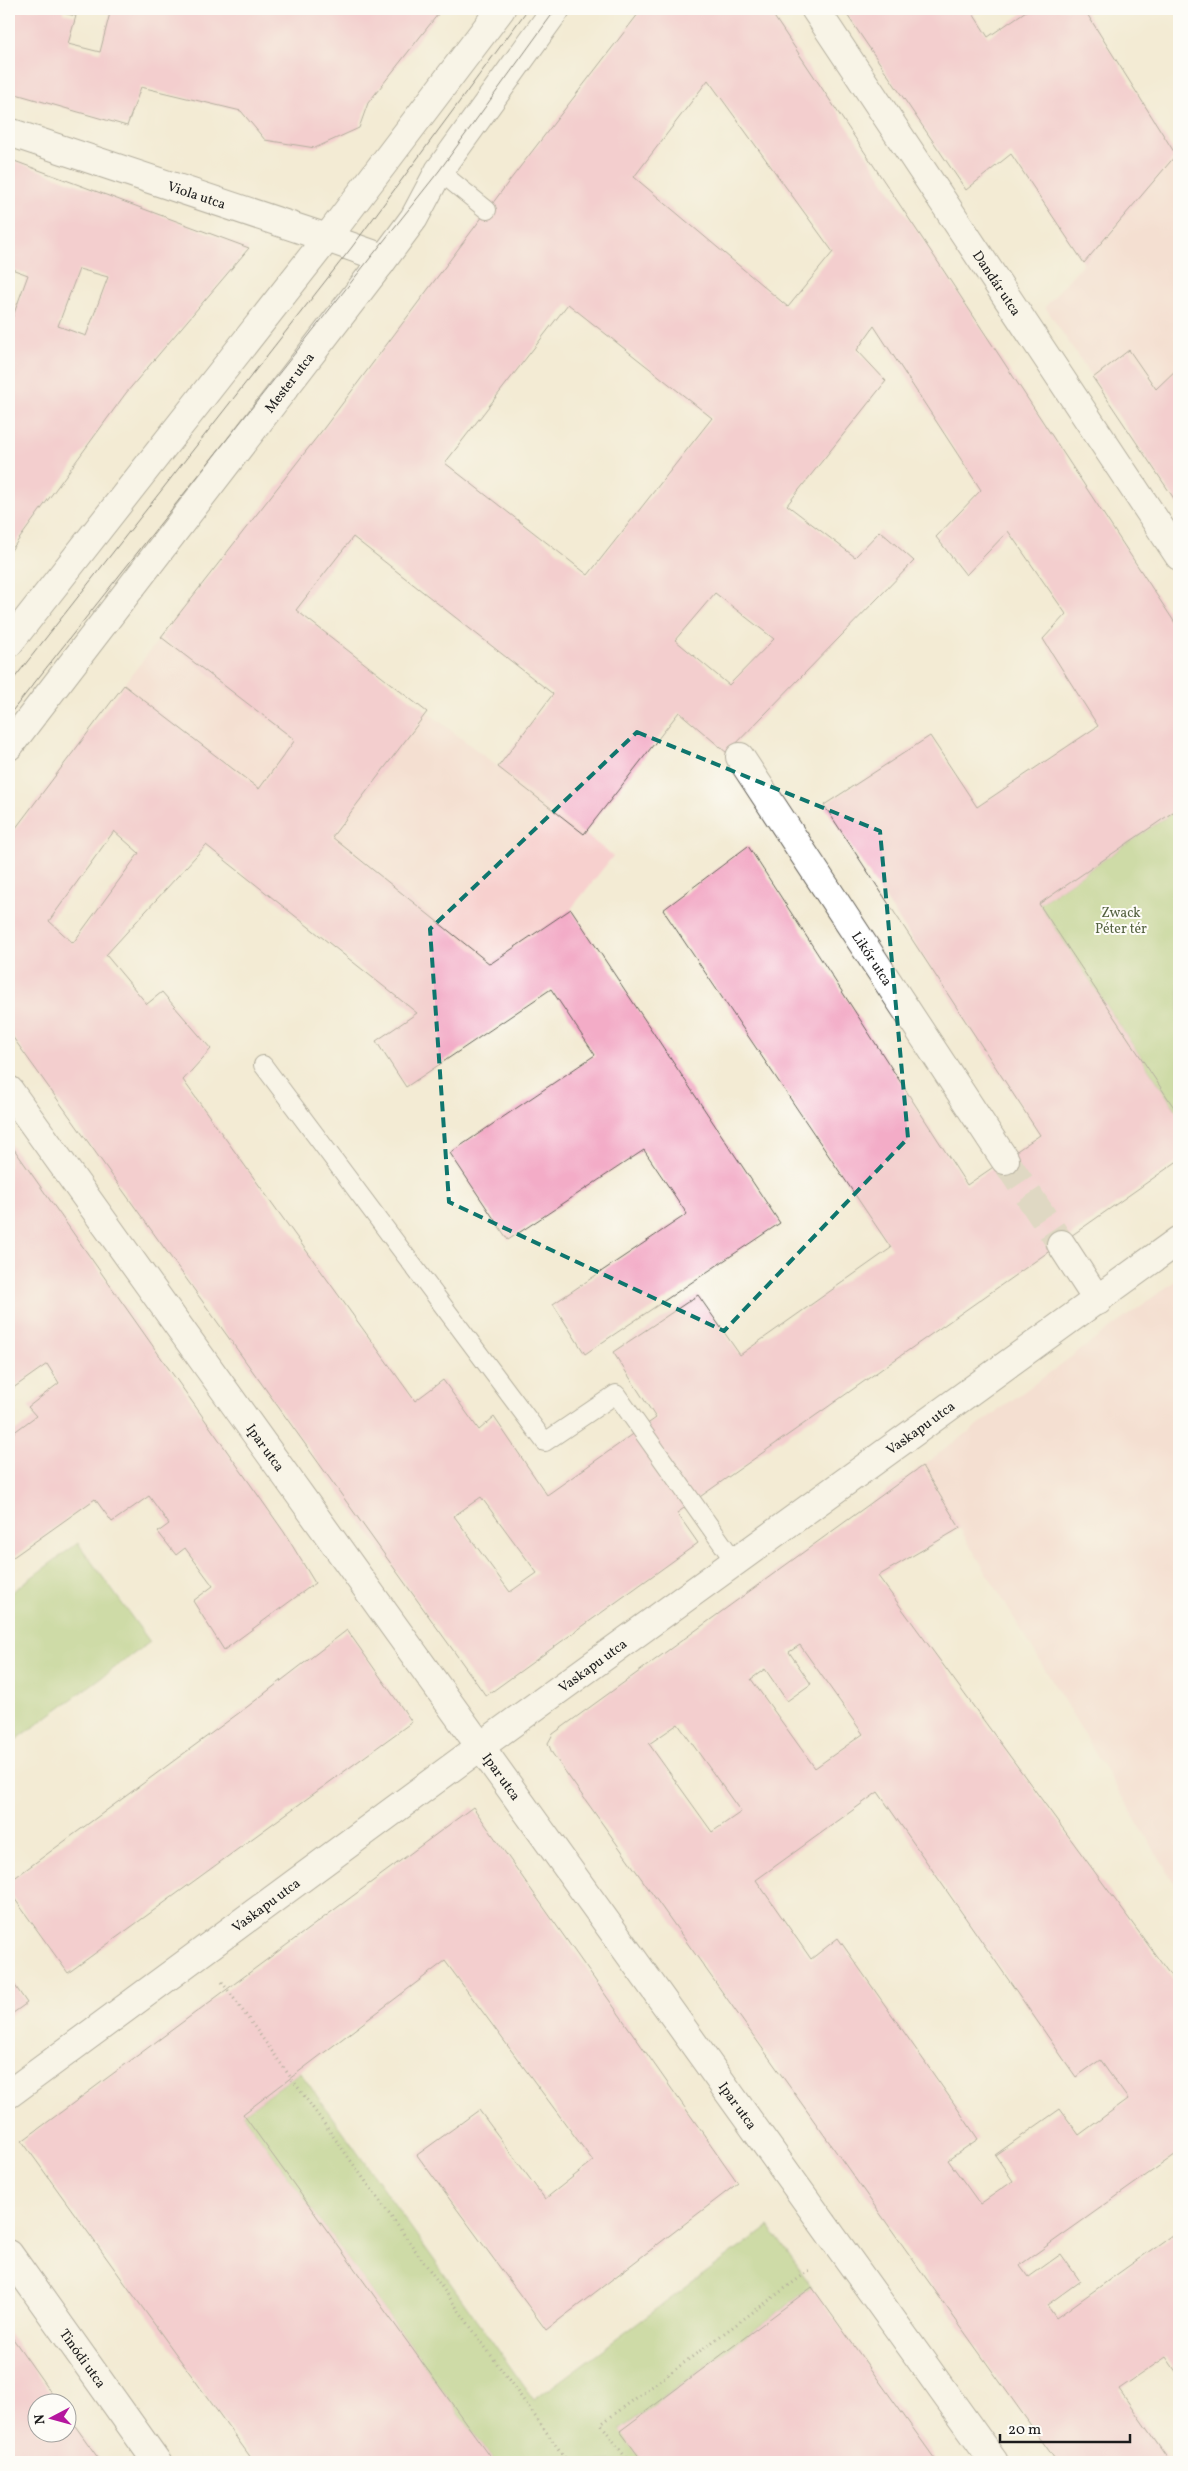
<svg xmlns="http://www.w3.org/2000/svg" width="1188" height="2471" font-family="Vollkorn,serif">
<rect width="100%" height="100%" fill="#fdfcf7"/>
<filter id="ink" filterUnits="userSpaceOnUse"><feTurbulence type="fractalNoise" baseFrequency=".02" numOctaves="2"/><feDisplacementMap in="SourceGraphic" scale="10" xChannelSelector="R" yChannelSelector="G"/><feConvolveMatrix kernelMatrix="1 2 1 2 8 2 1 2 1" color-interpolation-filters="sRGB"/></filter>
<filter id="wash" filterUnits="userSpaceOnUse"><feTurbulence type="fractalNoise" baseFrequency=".0096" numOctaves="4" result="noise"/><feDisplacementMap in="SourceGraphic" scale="20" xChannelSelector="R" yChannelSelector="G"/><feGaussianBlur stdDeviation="1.12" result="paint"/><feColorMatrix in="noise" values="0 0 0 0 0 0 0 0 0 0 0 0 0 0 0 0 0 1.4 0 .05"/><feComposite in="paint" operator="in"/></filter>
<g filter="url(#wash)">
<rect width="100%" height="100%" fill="#f3ebd4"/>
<path fill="#f7d0ce" d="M 1179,151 L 1179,506 L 1045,307 Z
M 225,555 L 613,856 L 571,909 L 417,1013 L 79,742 Z
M 1179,1278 L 1179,1891 L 922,1466 Z"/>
<path fill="#a2c771" stroke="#5f7246" d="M 1179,808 L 1179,1115 L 1039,904 Z
M 78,1543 L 150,1642 L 9,1745 L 9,1594 Z
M 300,2072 L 534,2400 L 769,2226 L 812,2287 L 620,2430 L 643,2462 L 494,2462 L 243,2114 Z"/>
<g id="blocks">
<path fill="#f3acc7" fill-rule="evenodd" d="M 9,9 L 64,9 L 63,13 L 76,16 L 68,44 L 100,52 L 111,9 L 442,9 L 368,103 L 359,128 L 315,148 L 265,140 L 241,111 L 141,87 L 127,126 L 9,92 Z
M 642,9 L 769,9 L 934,256 L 1179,629 L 1179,808 L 1039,904 L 1179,1115 L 1179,1160 L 677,1513 L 698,1543 L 486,1696 L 9,1032 L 9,837 L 124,685 L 259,789 L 295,740 L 161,637 L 324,428 L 510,180 ZM 708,80 L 833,252 L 788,307 L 634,177 ZM 568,304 L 712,418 L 588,575 L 445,463 ZM 874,326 L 981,490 L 936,537 L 966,575 L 1008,531 L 1066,614 L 1043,639 L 1098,726 L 977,807 L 930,736 L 824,805 L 1040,1135 L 967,1185 L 748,846 L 663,910 L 891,1248 L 740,1355 L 698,1295 L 613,1352 L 656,1418 L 547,1495 L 494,1417 L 479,1430 L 443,1380 L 415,1401 L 183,1080 L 211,1049 L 162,992 L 147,1004 L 106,955 L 206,845 L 417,1013 L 376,1041 L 406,1087 L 551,989 L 595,1055 L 450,1153 L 508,1240 L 644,1150 L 687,1214 L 553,1304 L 585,1354 L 780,1223 L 571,909 L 490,964 L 332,837 L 427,712 L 296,610 L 353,537 L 553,694 L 498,767 L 584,834 L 679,712 L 727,753 L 914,561 L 880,531 L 855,557 L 787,505 L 886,381 L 857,350 ZM 715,593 L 774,639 L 729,685 L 675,640 ZM 114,831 L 139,853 L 73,943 L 49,921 ZM 481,1497 L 537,1573 L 510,1592 L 454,1516 Z
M 843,9 L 970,9 L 988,37 L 1029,9 L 1084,9 L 1176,155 L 1084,263 L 1011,154 L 966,190 Z
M 9,159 L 249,248 L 126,393 L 9,553 L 9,327 L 28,275 L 9,268 ZM 79,269 L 108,277 L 86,336 L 58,326 Z
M 1129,350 L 1156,389 L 1179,367 L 1179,506 L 1093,378 Z
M 9,1142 L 284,1532 L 315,1583 L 224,1650 L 193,1601 L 213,1586 L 185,1548 L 176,1555 L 158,1532 L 169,1524 L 149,1496 L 112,1522 L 95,1499 L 9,1560 L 9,1436 L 36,1416 L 28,1407 L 59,1383 L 47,1364 L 9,1391 Z
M 922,1466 L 960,1528 L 878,1576 L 1179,1987 L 1179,2152 L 1020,2265 L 1029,2277 L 1061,2254 L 1080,2281 L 1047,2305 L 1056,2318 L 1179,2230 L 1179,2376 L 1166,2357 L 1119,2389 L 1170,2462 L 1057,2462 L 552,1753 L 548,1743 L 553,1734 ZM 800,1645 L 863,1734 L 815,1768 L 751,1679 L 765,1669 L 787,1701 L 811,1684 L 789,1652 ZM 678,1724 L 741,1812 L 712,1832 L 649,1744 ZM 878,1792 L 1076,2077 L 1100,2060 L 1128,2099 L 1079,2135 L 1060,2109 L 995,2155 L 1013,2181 L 980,2204 L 948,2160 L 978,2139 L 953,2102 L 838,1938 L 811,1959 L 756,1880 Z
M 347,1630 L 412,1722 L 68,1973 L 9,1891 L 9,1882 L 247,1707 Z
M 473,1807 L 738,2183 L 546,2330 L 417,2155 L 479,2110 L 545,2199 L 593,2161 L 445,1961 L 243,2114 L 494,2462 L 254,2462 L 22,2141 Z
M 9,1977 L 27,2003 L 9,2016 Z
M 812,2287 L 937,2462 L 643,2462 L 620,2431 Z
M 9,2333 L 59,2404 L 38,2404 L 38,2434 L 68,2434 L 68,2416 L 101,2462 L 9,2462 Z"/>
</g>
</g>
<g filter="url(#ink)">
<use href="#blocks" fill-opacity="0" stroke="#67645c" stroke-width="1"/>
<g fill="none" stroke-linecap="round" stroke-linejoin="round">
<path stroke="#c8c2af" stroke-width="28" stroke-dasharray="28 14" stroke-linecap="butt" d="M 1005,1160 L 1061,1244"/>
<g stroke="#67645c" stroke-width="20">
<path id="service" d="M 439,171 L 487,210
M 263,1065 L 545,1442 L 616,1394 L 735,1562"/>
</g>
<g stroke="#67645c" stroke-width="30">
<g id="minor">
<path id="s1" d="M 815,9 L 1179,556"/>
<path id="s2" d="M 9,132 L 327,238 L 372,254 L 380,264"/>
<path id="s3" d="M 740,757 L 1005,1160"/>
<path id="s4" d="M 9,1090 L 994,2462"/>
<path d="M 1061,1244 L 1098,1301"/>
<path id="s5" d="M 9,2094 L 481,1746 L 1179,1240"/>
<path id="s6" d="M 9,2254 L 157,2462"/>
</g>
</g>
<g stroke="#67645c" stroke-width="30">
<g id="tertiary">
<path d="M 9,643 L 327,238 L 501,9"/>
<path id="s7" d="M 9,746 L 380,264 L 414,218 L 439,171 L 556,9"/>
</g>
</g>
<path stroke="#67645c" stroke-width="3" stroke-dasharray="1 4" stroke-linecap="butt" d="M 222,1982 L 568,2462
M 629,2462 L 601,2424 L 810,2270"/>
<use href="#service" stroke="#fff" stroke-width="18"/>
<use href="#minor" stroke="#fff" stroke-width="28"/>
<use href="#tertiary" stroke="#fff" stroke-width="28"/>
<path stroke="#1c1c1c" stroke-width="1" d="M 9,685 L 352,247 L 528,9
M 9,715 L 439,171 L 556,9"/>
</g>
</g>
<path d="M0 0H1188V2471H0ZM 637,732 L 880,831 L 908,1138 L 724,1331 L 449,1202 L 430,929 Z" fill="#f3ebd4" fill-opacity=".55" fill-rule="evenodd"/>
<path fill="none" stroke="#0f766e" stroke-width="4" stroke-dasharray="10 6" stroke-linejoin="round" d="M 637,732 L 880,831 L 908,1138 L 724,1331 L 449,1202 L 430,929 Z"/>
<g text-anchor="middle" stroke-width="4" stroke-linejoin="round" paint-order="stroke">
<g font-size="14" fill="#1c1c1c" stroke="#fdfcf7">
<text dy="5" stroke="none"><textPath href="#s2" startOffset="198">Viola utca</textPath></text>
<text dy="5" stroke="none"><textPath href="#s1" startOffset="329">Dandár utca</textPath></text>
<text dy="5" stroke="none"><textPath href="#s7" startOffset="459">Mester utca</textPath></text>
<text dy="5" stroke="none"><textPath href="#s3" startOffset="241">Likőr utca</textPath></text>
<text dy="5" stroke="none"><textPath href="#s5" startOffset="1129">Vaskapu utca</textPath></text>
<text dy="5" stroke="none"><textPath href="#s4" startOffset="440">Ipar utca</textPath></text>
<text dy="5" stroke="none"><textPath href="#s5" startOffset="724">Vaskapu utca</textPath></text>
<text dy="5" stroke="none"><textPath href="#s4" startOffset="845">Ipar utca</textPath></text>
<text dy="5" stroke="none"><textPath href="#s5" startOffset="319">Vaskapu utca</textPath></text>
<text dy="5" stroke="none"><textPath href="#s4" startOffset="1250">Ipar utca</textPath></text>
<text dy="5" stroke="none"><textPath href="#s6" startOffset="128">Tinódi utca</textPath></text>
</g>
<g font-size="14" fill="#52603e" stroke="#fdfcf7">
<text x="1121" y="917">Zwack<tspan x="1121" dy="16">Péter tér</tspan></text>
</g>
</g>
<rect width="1188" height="2471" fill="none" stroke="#fdfcf7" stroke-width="30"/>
<g transform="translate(52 2418) rotate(264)"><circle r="24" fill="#fdfcf7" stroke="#a3a29f"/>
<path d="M0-4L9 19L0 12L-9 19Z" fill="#b5179e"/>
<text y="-8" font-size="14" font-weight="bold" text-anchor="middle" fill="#1c1c1c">N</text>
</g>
<path d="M1000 2434v8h130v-8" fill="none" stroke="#1c1c1c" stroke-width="2.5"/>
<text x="1008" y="2434" font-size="15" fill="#1c1c1c" stroke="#fdfcf7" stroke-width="4" paint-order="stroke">20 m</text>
</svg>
